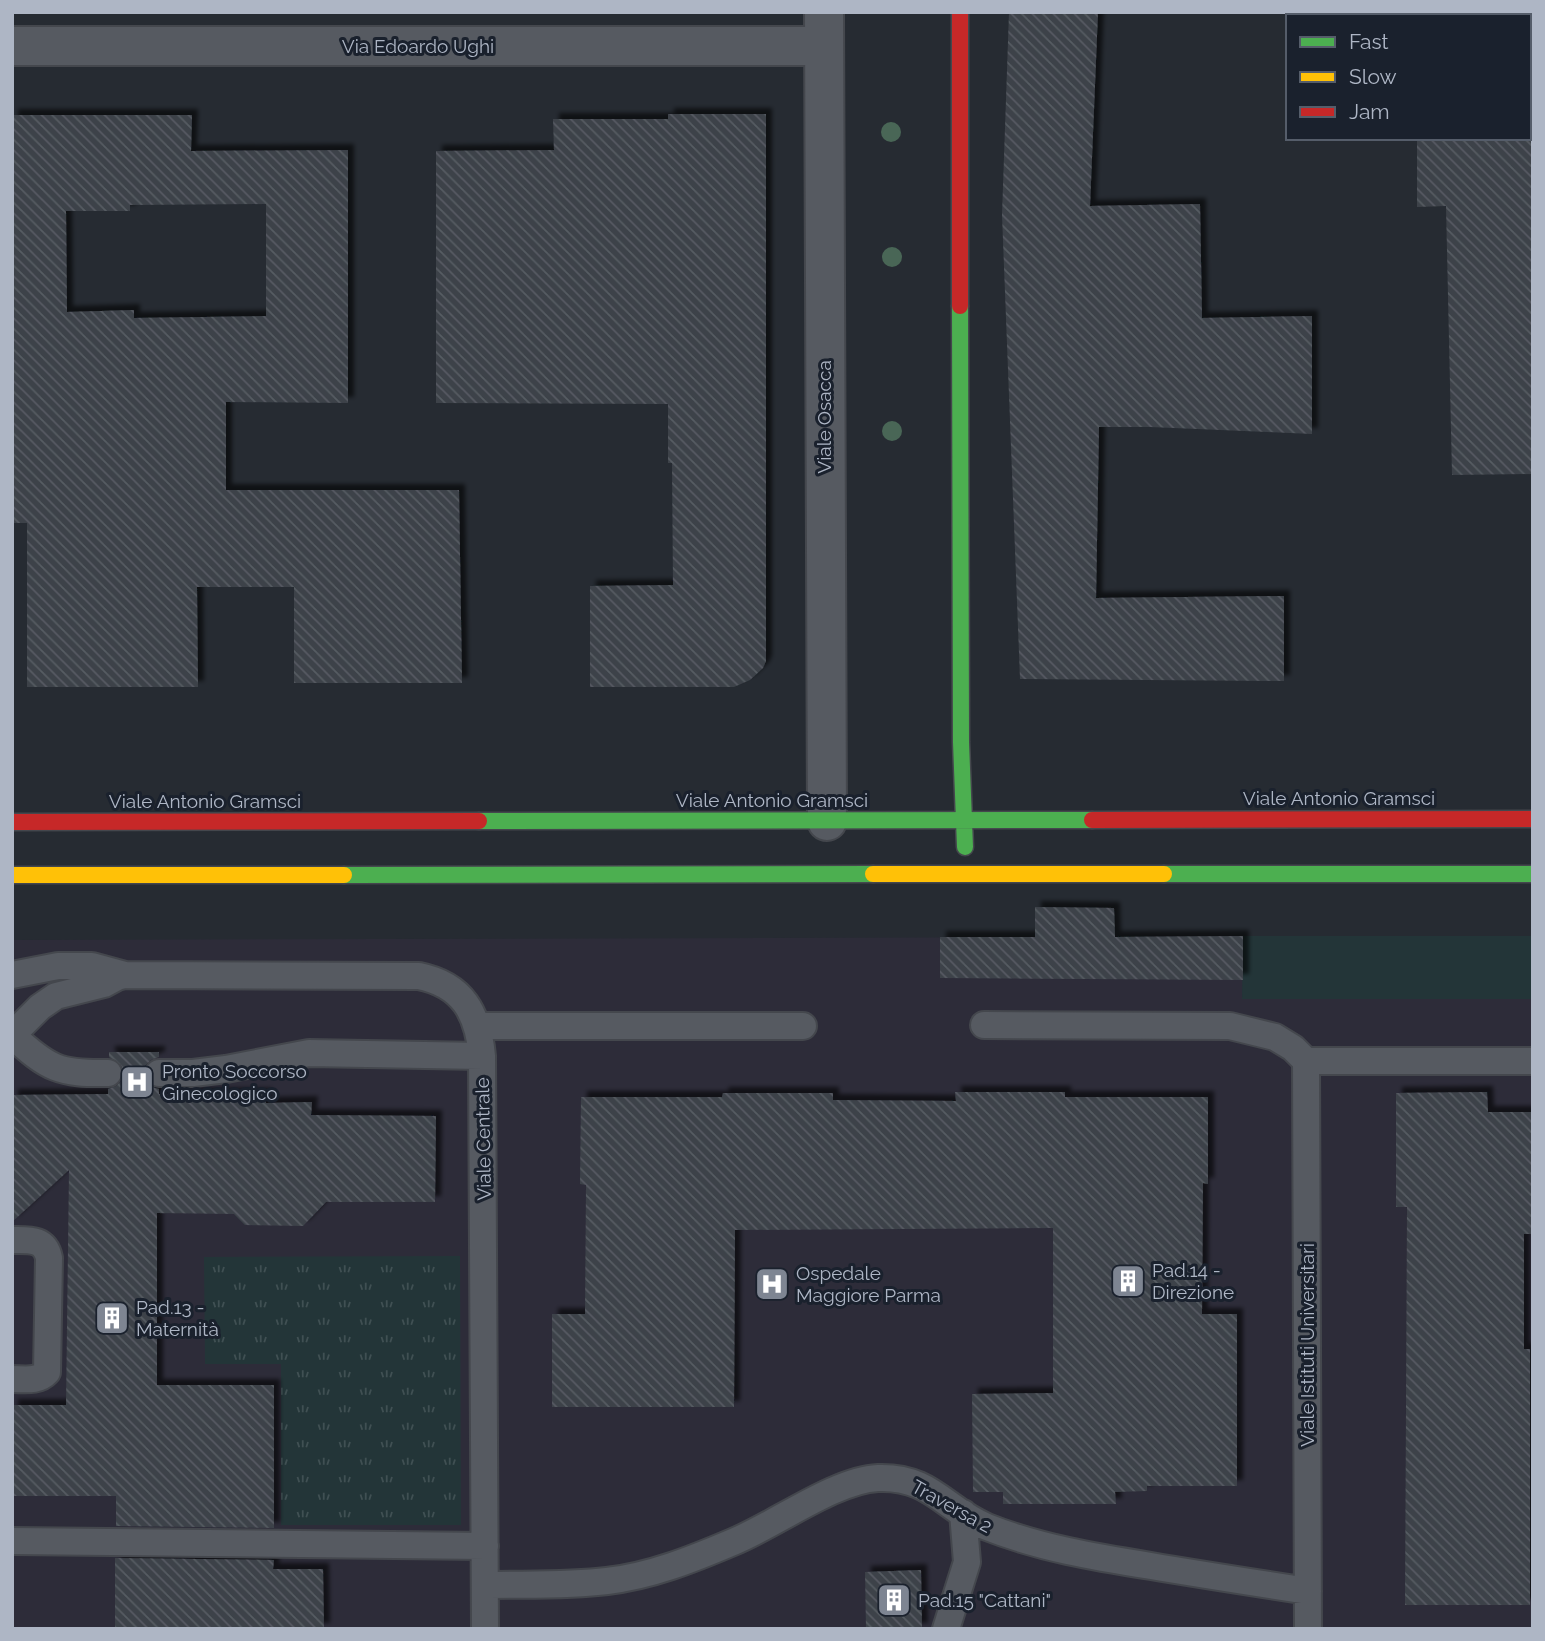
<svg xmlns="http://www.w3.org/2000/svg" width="1545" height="1641" font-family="Raleway,sans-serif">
<defs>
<pattern id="park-tufts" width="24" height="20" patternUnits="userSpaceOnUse" patternTransform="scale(1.75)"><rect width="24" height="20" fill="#233538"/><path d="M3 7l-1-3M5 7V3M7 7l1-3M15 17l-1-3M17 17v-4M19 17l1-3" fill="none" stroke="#405053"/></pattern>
<pattern id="building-back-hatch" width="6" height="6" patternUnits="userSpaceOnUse" patternTransform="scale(1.75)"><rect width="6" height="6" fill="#3d4249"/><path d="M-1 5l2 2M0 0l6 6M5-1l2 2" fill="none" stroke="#565b62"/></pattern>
<filter id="shadow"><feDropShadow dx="6" dy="-6" stdDeviation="2" flood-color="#0009"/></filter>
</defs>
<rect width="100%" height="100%" fill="#262b32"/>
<path fill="#2d2c39" d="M 1533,936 L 1533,1629 L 12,1629 L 12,940 Z"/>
<path fill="#233538" d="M 1243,936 L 1533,936 L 1533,999 L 1242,999 Z"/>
<path fill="url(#park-tufts)" d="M 460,1256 L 461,1525 L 281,1525 L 281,1364 L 205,1364 L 204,1257 Z"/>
<path fill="url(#building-back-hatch)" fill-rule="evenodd" filter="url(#shadow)" d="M 1009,12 L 1098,12 L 1090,206 L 1200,204 L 1202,318 L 1312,316 L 1312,434 L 1150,427 L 1099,427 L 1096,598 L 1284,596 L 1284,681 L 1020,679 L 1002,215 Z
M 668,114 L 766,114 L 766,661 L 763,668 L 750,680 L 734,687 L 590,687 L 590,586 L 673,585 L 672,463 L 668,463 L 668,404 L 436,403 L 436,151 L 554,150 L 553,119 L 668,119 Z
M 12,115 L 192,115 L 191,151 L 348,150 L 348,403 L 226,402 L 226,490 L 459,490 L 462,683 L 294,683 L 294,587 L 197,587 L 198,687 L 27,687 L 27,523 L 12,523 ZM 266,204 L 266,316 L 134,318 L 134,310 L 67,312 L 66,211 L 130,211 L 130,205 Z
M 1417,138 L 1533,138 L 1533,474 L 1452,475 L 1446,206 L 1417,207 Z
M 1035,907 L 1114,908 L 1115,937 L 1243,936 L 1243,980 L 940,978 L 940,937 L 1035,937 Z
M 109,1052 L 159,1052 L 159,1057 L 151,1060 L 145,1066 L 143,1072 L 146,1081 L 152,1087 L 159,1089 L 159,1094 L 266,1094 L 266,1103 L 312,1102 L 311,1115 L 436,1116 L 435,1202 L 326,1202 L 303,1226 L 245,1225 L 234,1214 L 157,1213 L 157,1385 L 274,1385 L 274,1528 L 116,1526 L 116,1496 L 12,1496 L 12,1405 L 66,1405 L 69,1170 L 12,1222 L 12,1095 L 108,1094 L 108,1089 L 116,1086 L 122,1080 L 124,1074 L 121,1065 L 109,1057 Z
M 955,1092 L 1065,1092 L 1065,1097 L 1208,1097 L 1208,1184 L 1203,1183 L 1202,1314 L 1237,1314 L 1237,1486 L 1147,1486 L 1147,1491 L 1115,1492 L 1116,1504 L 1003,1504 L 1003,1492 L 973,1492 L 972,1394 L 1053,1393 L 1053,1228 L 735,1230 L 734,1407 L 552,1407 L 552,1314 L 585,1314 L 586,1185 L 580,1184 L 581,1097 L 722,1097 L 723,1093 L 833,1093 L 833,1100 L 956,1101 Z
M 1487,1092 L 1488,1112 L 1533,1112 L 1533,1234 L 1524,1234 L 1524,1349 L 1530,1349 L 1530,1605 L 1405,1605 L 1407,1207 L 1396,1207 L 1396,1093 Z
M 115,1558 L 274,1560 L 273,1569 L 323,1569 L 324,1629 L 115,1629 Z
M 921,1570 L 922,1629 L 866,1629 L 865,1572 Z"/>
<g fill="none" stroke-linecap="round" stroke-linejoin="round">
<g stroke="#44474d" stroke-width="30">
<path id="lane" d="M 12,975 L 58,966 L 92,966 L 125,975 L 419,976 C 463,985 478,1013 482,1056 L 485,1629
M 984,1025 L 1230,1026 L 1275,1037 L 1293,1048 L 1306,1061 L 1533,1061
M 478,1026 L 803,1026
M 12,1035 L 40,1007 L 56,996 L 104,984 L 117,977 L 125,975
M 12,1035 C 48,1069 60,1074 108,1073
M 1306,1061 L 1308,1629
M 159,1073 L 193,1073 L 226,1069 L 309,1053 L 482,1056
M 12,1240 C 29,1240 45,1238 49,1258 L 47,1372 C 38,1382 24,1379 12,1379
M 12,1541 L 485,1546
M 485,1585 C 525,1584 567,1586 607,1581 C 651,1576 693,1559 733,1542 C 775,1525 835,1480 878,1478 C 931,1476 944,1509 987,1527 C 1040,1548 1095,1557 1151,1566 C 1204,1575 1256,1583 1308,1591
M 946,1629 L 967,1562 L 963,1513"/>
</g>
<g stroke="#44474d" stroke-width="42">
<path id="street" d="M 824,12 L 827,821
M 12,46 L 824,46"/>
</g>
<g stroke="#44474d" stroke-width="19">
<path id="fast" d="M 960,306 L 961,742 L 965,847
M 479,821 L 1092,820
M 1164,874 L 1533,874
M 344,875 L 873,874"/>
</g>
<g stroke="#44474d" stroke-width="19">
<path id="slow" d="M 873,874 L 1164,874
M 12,875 L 344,875"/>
</g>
<g stroke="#44474d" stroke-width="19">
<path id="jam" d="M 960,12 L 960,306
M 1092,820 L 1533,819
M 12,822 L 479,821"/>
</g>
<use href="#lane" stroke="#565a61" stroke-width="26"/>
<use href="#street" stroke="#565a61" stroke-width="38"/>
<use href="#fast" stroke="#4caf50" stroke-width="16"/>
<use href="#slow" stroke="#ffc107" stroke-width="16"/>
<use href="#jam" stroke="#c62828" stroke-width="16"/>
</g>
<g fill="#496656">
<circle cx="891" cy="132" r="10"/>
<circle cx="892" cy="257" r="10"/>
<circle cx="892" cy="431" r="10"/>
</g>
<defs>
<g id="hospital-square" transform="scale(1.75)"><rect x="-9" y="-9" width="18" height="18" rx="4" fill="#7e8592" stroke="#1a212d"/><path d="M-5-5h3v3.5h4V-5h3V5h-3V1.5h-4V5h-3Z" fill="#fff"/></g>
<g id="building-square" transform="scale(1.75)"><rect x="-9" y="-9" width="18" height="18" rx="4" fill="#7e8592" stroke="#1a212d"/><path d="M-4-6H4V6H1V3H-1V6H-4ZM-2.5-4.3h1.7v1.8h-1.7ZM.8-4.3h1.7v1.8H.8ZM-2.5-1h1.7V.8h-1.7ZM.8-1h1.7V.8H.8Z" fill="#fff"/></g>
</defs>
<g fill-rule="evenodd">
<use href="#hospital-square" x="137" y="1082"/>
<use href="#building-square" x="1128" y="1281"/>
<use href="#hospital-square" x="772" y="1284"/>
<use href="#building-square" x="112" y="1318"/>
<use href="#building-square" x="894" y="1600"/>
</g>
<g text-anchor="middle" stroke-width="6" stroke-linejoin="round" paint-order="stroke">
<g font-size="19" fill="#aeb6c5" stroke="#1a212d">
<text x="418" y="53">Via Edoardo Ughi</text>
<text transform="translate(824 417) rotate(-90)" y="7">Viale Osacca</text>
<text x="1339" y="805">Viale Antonio Gramsci</text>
<text x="772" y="807">Viale Antonio Gramsci</text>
<text x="205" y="808">Viale Antonio Gramsci</text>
<text transform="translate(483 1139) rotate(-91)" y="7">Viale Centrale</text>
<text transform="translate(1307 1345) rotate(-90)" y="7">Viale Istituti Universitari</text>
<text transform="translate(952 1506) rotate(29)" y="7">Traversa 2</text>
</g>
<g font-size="19" fill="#aeb6c5" stroke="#1a212d" text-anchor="start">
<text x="162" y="1078">Pronto Soccorso<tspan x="162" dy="22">Ginecologico</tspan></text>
<text x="1152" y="1277">Pad.14 -<tspan x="1152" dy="22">Direzione</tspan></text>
<text x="796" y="1280">Ospedale<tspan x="796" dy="22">Maggiore Parma</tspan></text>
<text x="136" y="1314">Pad.13 -<tspan x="136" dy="22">Maternità</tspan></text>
<text x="918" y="1607">Pad.15 "Cattani"</text>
</g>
</g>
<rect width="1545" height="1641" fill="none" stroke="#aeb6c5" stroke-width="28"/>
<rect x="1286" y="14" width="245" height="126" fill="#1a212d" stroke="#555d6a" stroke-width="2"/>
<rect x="1300" y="37" width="35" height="10" fill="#4caf50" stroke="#555d6a" stroke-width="2"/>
<text x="1349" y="49" font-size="21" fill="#aeb6c5">Fast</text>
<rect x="1300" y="72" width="35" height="10" fill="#ffc107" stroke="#555d6a" stroke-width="2"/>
<text x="1349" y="84" font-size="21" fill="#aeb6c5">Slow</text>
<rect x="1300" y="107" width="35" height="10" fill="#c62828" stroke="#555d6a" stroke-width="2"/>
<text x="1349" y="119" font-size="21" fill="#aeb6c5">Jam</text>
</svg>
